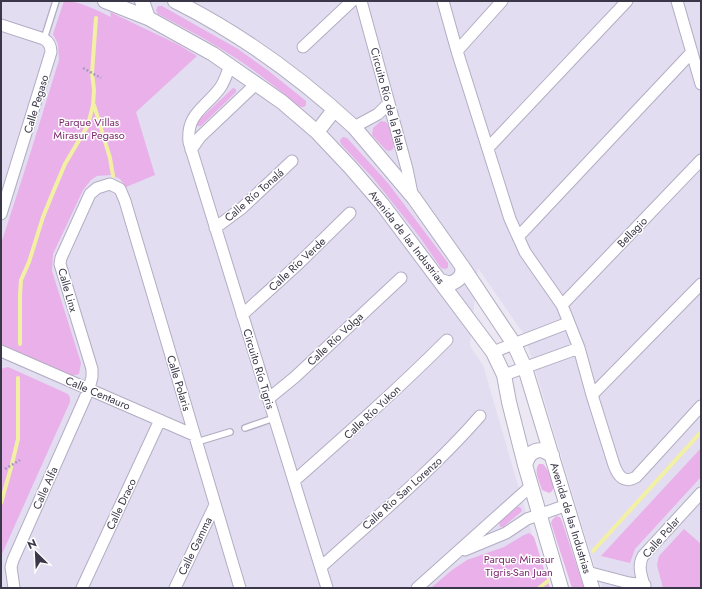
<svg xmlns="http://www.w3.org/2000/svg" width="702" height="589" font-family="Jost,sans-serif">
<rect width="100%" height="100%" fill="#ebe8f4"/>
<path fill="#e2ddf0" d="M 1,1 L 701,1 L 701,588 L 602,588 L 587,542 L 525,336 L 478,268 L 470,346 L 483,365 L 548,588 L 1,588 Z"/>
<path fill="#eab0e9" d="M 64,1 C 80,1 96,10 111,17 L 110,12 L 179,45 L 197,56 L 136,112 L 155,175 L 126,187 L 120,179 L 111,175 L 97,176 L 91,180 L 83,190 L 53,254 L 52,271 L 81,363 L 79,374 L 72,376 L 62,373 L 1,344 L 1,244 L 31,151 L 59,60 L 58,44 L 53,34 Z
M 158,6 L 162,6 L 238,49 L 270,72 L 306,101 L 306,105 L 304,107 L 300,107 C 274,85 247,64 218,47 C 199,35 178,25 158,14 L 156,10 Z
M 233,88 L 236,89 L 236,92 L 201,126 L 197,126 L 196,123 Z
M 381,121 L 386,122 C 391,127 396,142 393,149 L 390,151 L 386,150 L 372,135 L 373,128 Z
M 343,137 L 347,138 L 388,183 L 448,263 L 448,268 L 445,269 L 441,268 L 419,236 L 373,178 L 341,144 L 340,140 Z
M 8,367 L 68,394 L 70,398 L 70,402 L 2,554 L 1,560 L 1,369 Z
M 701,448 L 701,477 L 635,549 L 630,563 L 601,556 Z
M 539,464 L 543,464 C 547,467 554,483 553,489 C 552,492 551,492 549,493 L 542,490 C 540,482 533,471 539,464 Z
M 517,507 L 520,507 L 522,510 L 521,512 L 503,527 L 500,527 L 499,522 Z
M 556,516 L 560,517 L 562,521 L 584,588 L 572,588 L 551,523 L 552,520 Z
M 684,529 L 701,544 L 701,588 L 663,588 L 657,565 L 659,556 Z
M 529,533 L 534,537 L 550,588 L 431,588 L 452,570 L 467,560 L 504,547 L 524,535 Z"/>
<g fill="none" stroke-linecap="round" stroke-linejoin="round">
<path stroke="#f2f0a3" stroke-width="4" d="M 94,105 L 110,158 L 113,176
M 20,344 L 20,295 L 21,280 L 29,262 L 43,217 L 54,190 L 65,164 L 88,125 L 93,105 L 94,90 L 92,73 L 96,18
M 1,503 L 12,464 L 18,439 L 18,378
M 593,551 L 701,432
M 539,588 L 548,581"/>
<g stroke="#b3adc3" stroke-width="8">
<path id="service" d="M 44,39 L 56,1
M 245,428 L 274,418
M 197,442 L 230,432"/>
</g>
<g stroke="#b3adc3" stroke-width="13">
<path id="minor" d="M 361,1 L 407,169 L 413,198
M 443,1 L 457,51 L 510,219 L 525,252 L 562,305 L 579,348 L 592,395 L 614,465 C 618,476 624,484 636,477 L 701,406
M 677,1 L 701,84
M 1,25 L 44,39 C 49,42 51,46 51,52 L 1,214
M 303,47 L 352,1
M 457,51 L 502,1
M 230,65 C 227,73 225,81 220,88 C 206,107 186,114 189,142 L 327,588
M 354,127 L 378,114 L 389,103
M 488,148 L 627,1
M 191,150 L 200,137 L 257,83
M 215,228 L 242,208 L 292,161
M 518,237 L 692,52
M 562,305 L 701,160
M 242,315 L 296,266 L 350,213
M 1,351 L 194,435
M 493,352 L 568,323
M 504,375 L 579,348
M 592,395 L 701,284
M 268,399 L 295,377 L 401,278
M 294,481 C 346,435 398,389 447,340
M 465,550 L 506,533 L 527,519 L 567,505
M 321,567 C 375,518 432,471 480,416
M 587,572 L 629,583 L 645,585
M 14,588 L 11,567 L 13,560 L 89,389 L 92,377 L 92,369 L 60,264 L 61,258 L 90,194 L 97,188 L 110,184 L 120,189 L 125,201 L 240,588
M 82,588 L 160,420
M 175,588 L 215,505
M 417,588 L 531,486
M 645,588 C 642,578 637,566 643,556 L 701,493"/>
</g>
<g stroke="#b3adc3" stroke-width="16">
<path id="tertiary" d="M 105,1 L 148,18 L 213,54 L 282,102 L 317,132 L 351,168 L 382,204 L 493,352 L 504,375 L 509,402 L 525,465 L 561,588
M 142,1 L 148,18
M 175,1 C 241,34 300,77 354,127 L 414,198 L 462,266 L 514,344 L 525,368 L 592,588
M 317,132 L 334,110
M 441,281 L 450,284 C 459,280 464,276 462,266
M 525,465 C 528,456 531,450 542,450 L 552,455"/>
</g>
<path stroke="#a39bc3" stroke-width="2.5" stroke-dasharray="2 2" stroke-linecap="butt" d="M 83,68 L 101,78
M 5,469 L 20,460"/>
<use href="#service" stroke="#fff" stroke-width="5.5"/>
<use href="#minor" stroke="#fff" stroke-width="11"/>
<use href="#tertiary" stroke="#fff" stroke-width="14"/>
</g>
<g text-anchor="middle" stroke-width="3" stroke-linejoin="round" paint-order="stroke">
<g font-size="11" fill="#3a3748" stroke="#fff">
<text transform="translate(388 99) rotate(75)" y="4">Circuito Río de la Plata</text>
<text transform="translate(36 104) rotate(-73)" y="4">Calle Pegaso</text>
<text transform="translate(254 195) rotate(-41)" y="4">Calle Río Tonalá</text>
<text transform="translate(632 232) rotate(-46)" y="4">Bellagio</text>
<text transform="translate(407 237) rotate(52)" y="4">Avenida de las Industrias</text>
<text transform="translate(297 264) rotate(-43)" y="4">Calle Río Verde</text>
<text transform="translate(68 290) rotate(74)" y="4">Calle Linx</text>
<text transform="translate(335 339) rotate(-43)" y="4">Calle Río Volga</text>
<text transform="translate(259 369) rotate(73)" y="4">Circuito Río Tigris</text>
<text transform="translate(179 383) rotate(73)" y="4">Calle Polaris</text>
<text transform="translate(98 393) rotate(23)" y="4">Calle Centauro</text>
<text transform="translate(372 412) rotate(-43)" y="4">Calle Río Yukon</text>
<text transform="translate(45 488) rotate(-66)" y="4">Calle Alfa</text>
<text transform="translate(402 493) rotate(-42)" y="4">Calle Río San Lorenzo</text>
<text transform="translate(121 504) rotate(-65)" y="4">Calle Draco</text>
<text transform="translate(571 518) rotate(73)" y="4">Avenida de las Industrias</text>
<text transform="translate(661 537) rotate(-49)" y="4">Calle Polar</text>
<text transform="translate(195 546) rotate(-64)" y="4">Calle Gamma</text>
</g>
<g font-size="11" fill="#7c286d" stroke="#fff">
<text x="89" y="126">Parque Villas<tspan x="89" dy="13">Mirasur Pegaso</tspan></text>
<text x="519" y="563">Parque Mirasur<tspan x="519" dy="13">Tigris-San Juan</tspan></text>
</g>
</g>
<rect width="702" height="589" fill="none" stroke="#3a3748" stroke-width="4"/>
<g transform="translate(36 553) rotate(336)" stroke="#ffffff" stroke-width="3" paint-order="stroke">
<path d="M0-3L7 15L0 10L-7 15Z" fill="#3a3748"/>
<text y="-6" font-size="11" font-weight="bold" text-anchor="middle" fill="#3a3748">N</text>
</g>
</svg>
